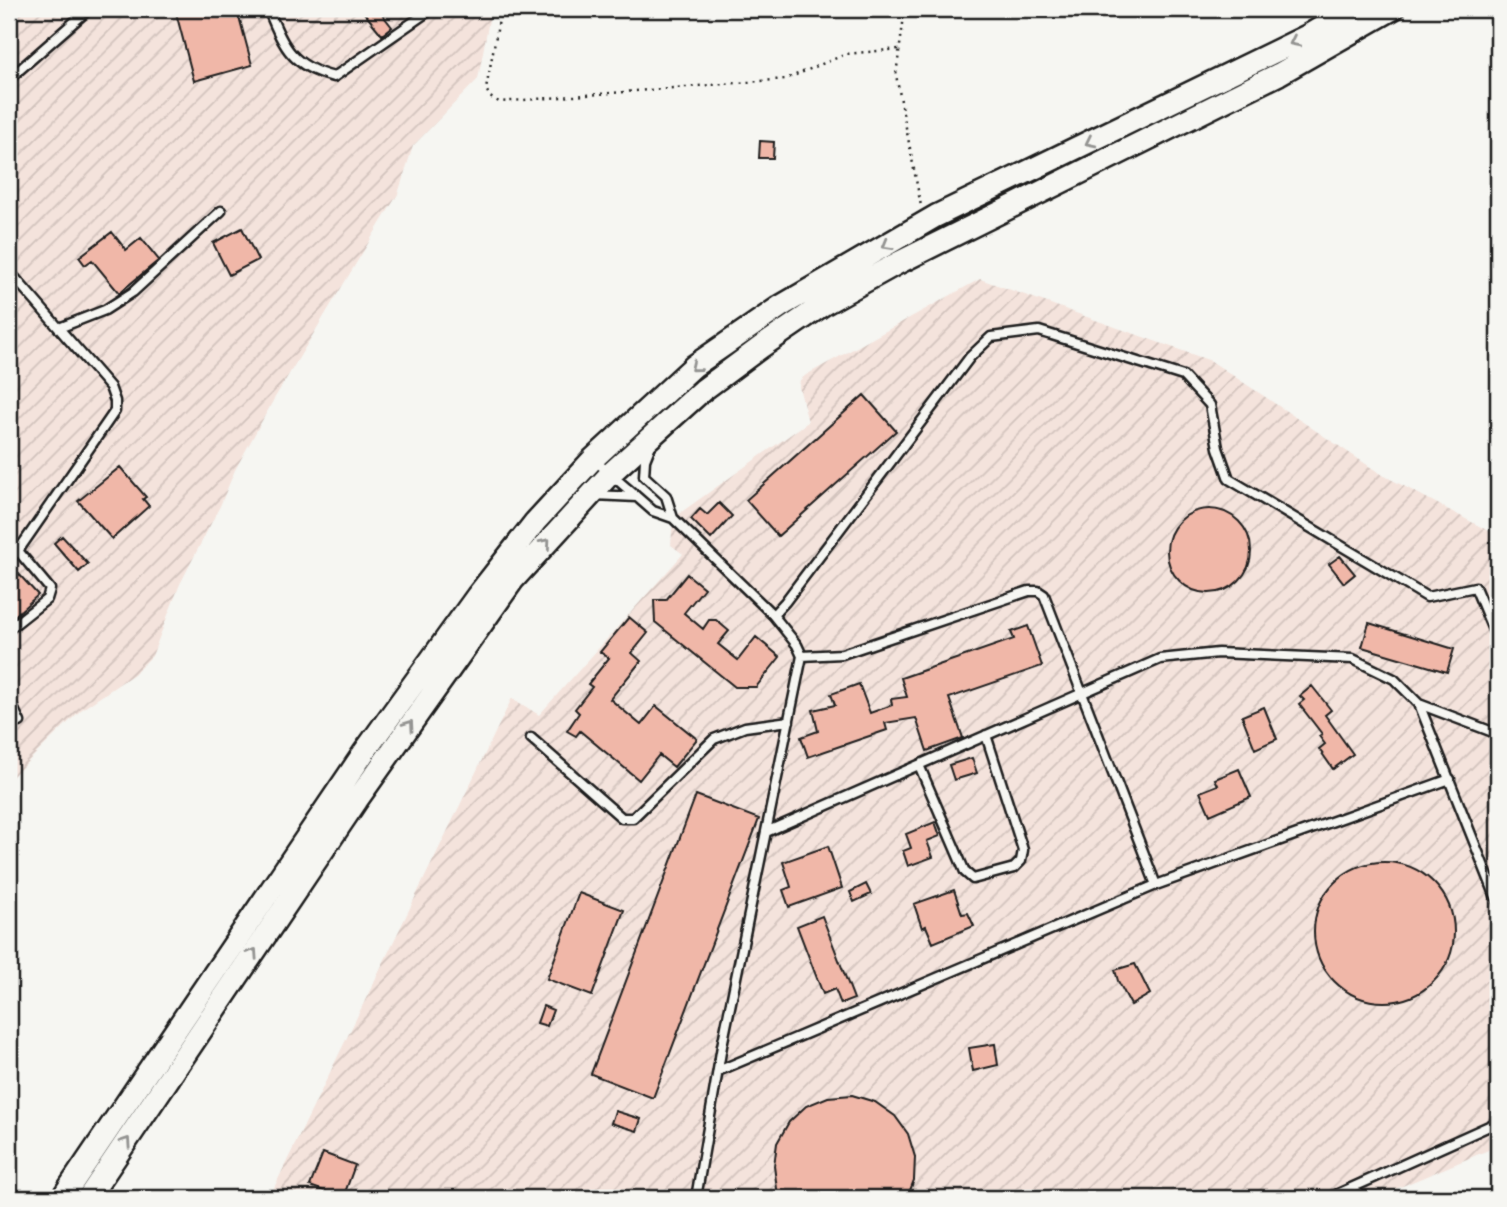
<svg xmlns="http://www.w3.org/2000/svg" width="1507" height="1207" font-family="Mynerve,sans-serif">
<defs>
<pattern id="industrial-furrows" width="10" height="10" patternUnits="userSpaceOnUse" patternTransform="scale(1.75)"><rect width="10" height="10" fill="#f4e3dc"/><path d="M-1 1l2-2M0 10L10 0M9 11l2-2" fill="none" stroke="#d1c2bc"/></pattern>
</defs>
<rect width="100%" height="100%" fill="#f6f6f2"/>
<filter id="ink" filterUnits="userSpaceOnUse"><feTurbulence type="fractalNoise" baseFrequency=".0143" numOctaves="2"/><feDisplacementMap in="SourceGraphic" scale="14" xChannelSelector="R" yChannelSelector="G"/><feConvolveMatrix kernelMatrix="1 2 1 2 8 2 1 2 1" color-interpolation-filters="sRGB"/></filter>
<g filter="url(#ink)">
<path fill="url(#industrial-furrows)" d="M 9,9 L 491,9 L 478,79 L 413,146 L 398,194 L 274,399 L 235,470 L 220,506 L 180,584 L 152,656 L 134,674 L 81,710 L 9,780 Z
M 980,279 L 1211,361 L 1381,474 L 1498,536 L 1498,1146 L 1374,1198 L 269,1198 L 512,698 L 539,715 L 683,554 L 671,545 L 673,518 L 808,422 L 799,387 L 800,380 L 806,375 Z"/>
<path fill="#f0b7a8" stroke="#1c1c1c" stroke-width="2" d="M 175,9 L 237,9 L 252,65 L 194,81 Z
M 361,9 L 378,9 L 392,27 L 382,35 Z
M 760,141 L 774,142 L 773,158 L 759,158 Z
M 242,228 L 258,260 L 229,275 L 213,243 Z
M 112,232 L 126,250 L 141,238 L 159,260 L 119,293 L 92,260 L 85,265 L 79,257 Z
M 864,395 L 896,431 L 778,536 L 746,500 Z
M 120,467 L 146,497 L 143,499 L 149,506 L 112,539 L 78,501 Z
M 719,503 L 732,516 L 711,539 L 691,519 L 700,509 L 707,515 Z
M1167 551a42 42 0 1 1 84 0a42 42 0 1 1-84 0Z
M 62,536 L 88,564 L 79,572 L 54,543 Z
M 1340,556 L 1355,574 L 1344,583 L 1329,564 Z
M 17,572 L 38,595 L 9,621 L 9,580 Z
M 687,574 L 704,588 L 684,613 L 703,629 L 709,620 L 716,620 L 729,631 L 718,644 L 738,660 L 756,637 L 780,657 L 756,687 L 735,687 L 655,622 L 654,600 L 666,600 Z
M 629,617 L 648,633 L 632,653 L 641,661 L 610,699 L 641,725 L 656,706 L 697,739 L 674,767 L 659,755 L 639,780 L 580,731 L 576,736 L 567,731 L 579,713 L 575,709 L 592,687 L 588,684 L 609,658 L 600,652 Z
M 1369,623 L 1454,649 L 1447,672 L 1362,647 Z
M 1028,626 L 1042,666 L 949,698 L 963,738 L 927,751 L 916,718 L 885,723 L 887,730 L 808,757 L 801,737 L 818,731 L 813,710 L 835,705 L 831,694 L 859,684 L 870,713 L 892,705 L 891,699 L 907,697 L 901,678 L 1014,639 L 1011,632 Z
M 1312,686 L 1331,710 L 1325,715 L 1353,754 L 1333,769 L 1319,749 L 1325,744 L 1319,736 L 1322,734 L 1299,704 L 1304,700 L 1300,696 Z
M 1264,707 L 1277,739 L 1255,749 L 1242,716 Z
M 972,758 L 977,773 L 954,780 L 949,765 Z
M 1239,769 L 1251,797 L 1210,815 L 1200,792 L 1218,785 L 1215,779 Z
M 696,795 L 759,819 L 653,1098 L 591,1074 Z
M 935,822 L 940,836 L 927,841 L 933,857 L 908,866 L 903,851 L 911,848 L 906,834 Z
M 828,846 L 842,888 L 789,907 L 783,890 L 791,887 L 783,862 Z
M1314 932a70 70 0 1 1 140 0a70 70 0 1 1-140 0Z
M 866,884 L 871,894 L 854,902 L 850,892 Z
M 954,890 L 962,914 L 968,913 L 974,926 L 933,943 L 926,926 L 922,928 L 914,904 Z
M 579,893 L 624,910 L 592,996 L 547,979 Z
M 822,916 L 854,999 L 841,1004 L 835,989 L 823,994 L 797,926 Z
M 1135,964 L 1150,994 L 1131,1005 L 1118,981 L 1115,970 Z
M 543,1006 L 553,1010 L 547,1026 L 537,1023 Z
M 995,1044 L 998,1065 L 973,1071 L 969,1048 Z
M 852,1095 L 875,1102 L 895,1116 L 908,1134 L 915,1157 L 914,1180 L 907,1198 L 782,1198 L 777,1189 L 774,1166 L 777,1143 L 789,1122 L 806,1106 L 828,1097 Z
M 615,1111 L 641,1119 L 637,1131 L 611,1123 Z
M 323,1153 L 355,1165 L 343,1198 L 310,1186 Z"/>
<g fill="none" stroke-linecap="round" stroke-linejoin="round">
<g stroke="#1c1c1c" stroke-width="13">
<path id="lane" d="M 268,9 C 284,47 291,66 334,77 L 426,13
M 9,79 L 89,9
M 9,271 L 110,387 L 115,401 L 115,411 L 18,551 L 9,559
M 59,328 L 105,310 L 133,292 L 221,211
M 651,445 L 645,460 L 644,476 L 666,496 L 673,518
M 593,459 L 636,496
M 594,495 L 637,497 L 653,511 L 673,518 L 773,615 L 797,645 L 802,656 L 722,1046 L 696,1198
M 9,540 L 50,589 L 47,599 L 9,629
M 773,615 L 785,602 L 970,357 L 991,337 L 1039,331 L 1183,376 L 1210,405 L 1218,448 L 1229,479 L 1427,597 L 1475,587 L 1498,642
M 802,656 L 842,654 L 1029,591 L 1038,591 L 1044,595 L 1156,885
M 9,699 L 20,722
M 1419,704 L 1498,734
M 531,738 L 622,818 L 633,818 L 714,739 L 745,727 L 789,721
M 919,765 L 965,872 L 973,879 L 1014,868 L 1021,861 L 1023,850 L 986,735
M 766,832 L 1160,659 L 1218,653 L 1353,659 L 1394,679 L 1419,704 L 1498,902
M 718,1071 L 1156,885 L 1450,779
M 1329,1198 L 1498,1122"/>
</g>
<g stroke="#1c1c1c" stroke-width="26">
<path id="secondary" d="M 62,1198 L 365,751 L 477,596 L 535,522 L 593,459 L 694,366 L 781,306 L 936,216 L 1307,36 L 1353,9
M 88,1198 L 357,800 L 513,580 L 611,473 L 664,425 L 703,390 L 761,347 L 824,304 L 898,263 L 1279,74 L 1393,9"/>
</g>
<path stroke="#1c1c1c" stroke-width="2.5" stroke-dasharray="2 5" stroke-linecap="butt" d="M 501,9 L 486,89 L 490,97 L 499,102 L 786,79 L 846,54 L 899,49
M 905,9 L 896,75 L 921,206"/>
<use href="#lane" stroke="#f6f6f2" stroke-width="8"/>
<use href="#secondary" stroke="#f6f6f2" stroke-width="21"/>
</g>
<defs><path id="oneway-chevron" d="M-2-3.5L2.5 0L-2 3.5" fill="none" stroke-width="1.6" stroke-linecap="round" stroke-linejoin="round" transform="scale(1.75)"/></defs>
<g stroke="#949492">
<use href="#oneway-chevron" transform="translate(1294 42) rotate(154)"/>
<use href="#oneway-chevron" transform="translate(1090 142) rotate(154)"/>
<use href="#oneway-chevron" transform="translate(887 245) rotate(150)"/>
<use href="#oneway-chevron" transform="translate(695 367) rotate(141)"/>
<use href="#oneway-chevron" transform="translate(546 543) rotate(-49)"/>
<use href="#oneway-chevron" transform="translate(409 725) rotate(-55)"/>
<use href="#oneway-chevron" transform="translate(253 953) rotate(-56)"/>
<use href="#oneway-chevron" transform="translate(126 1142) rotate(-56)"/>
</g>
</g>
<rect width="1507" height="1207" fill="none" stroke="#f6f6f2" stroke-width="35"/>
<rect x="18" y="18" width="1472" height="1172" fill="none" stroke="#1c1c1c" stroke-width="2.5" filter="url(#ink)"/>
</svg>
